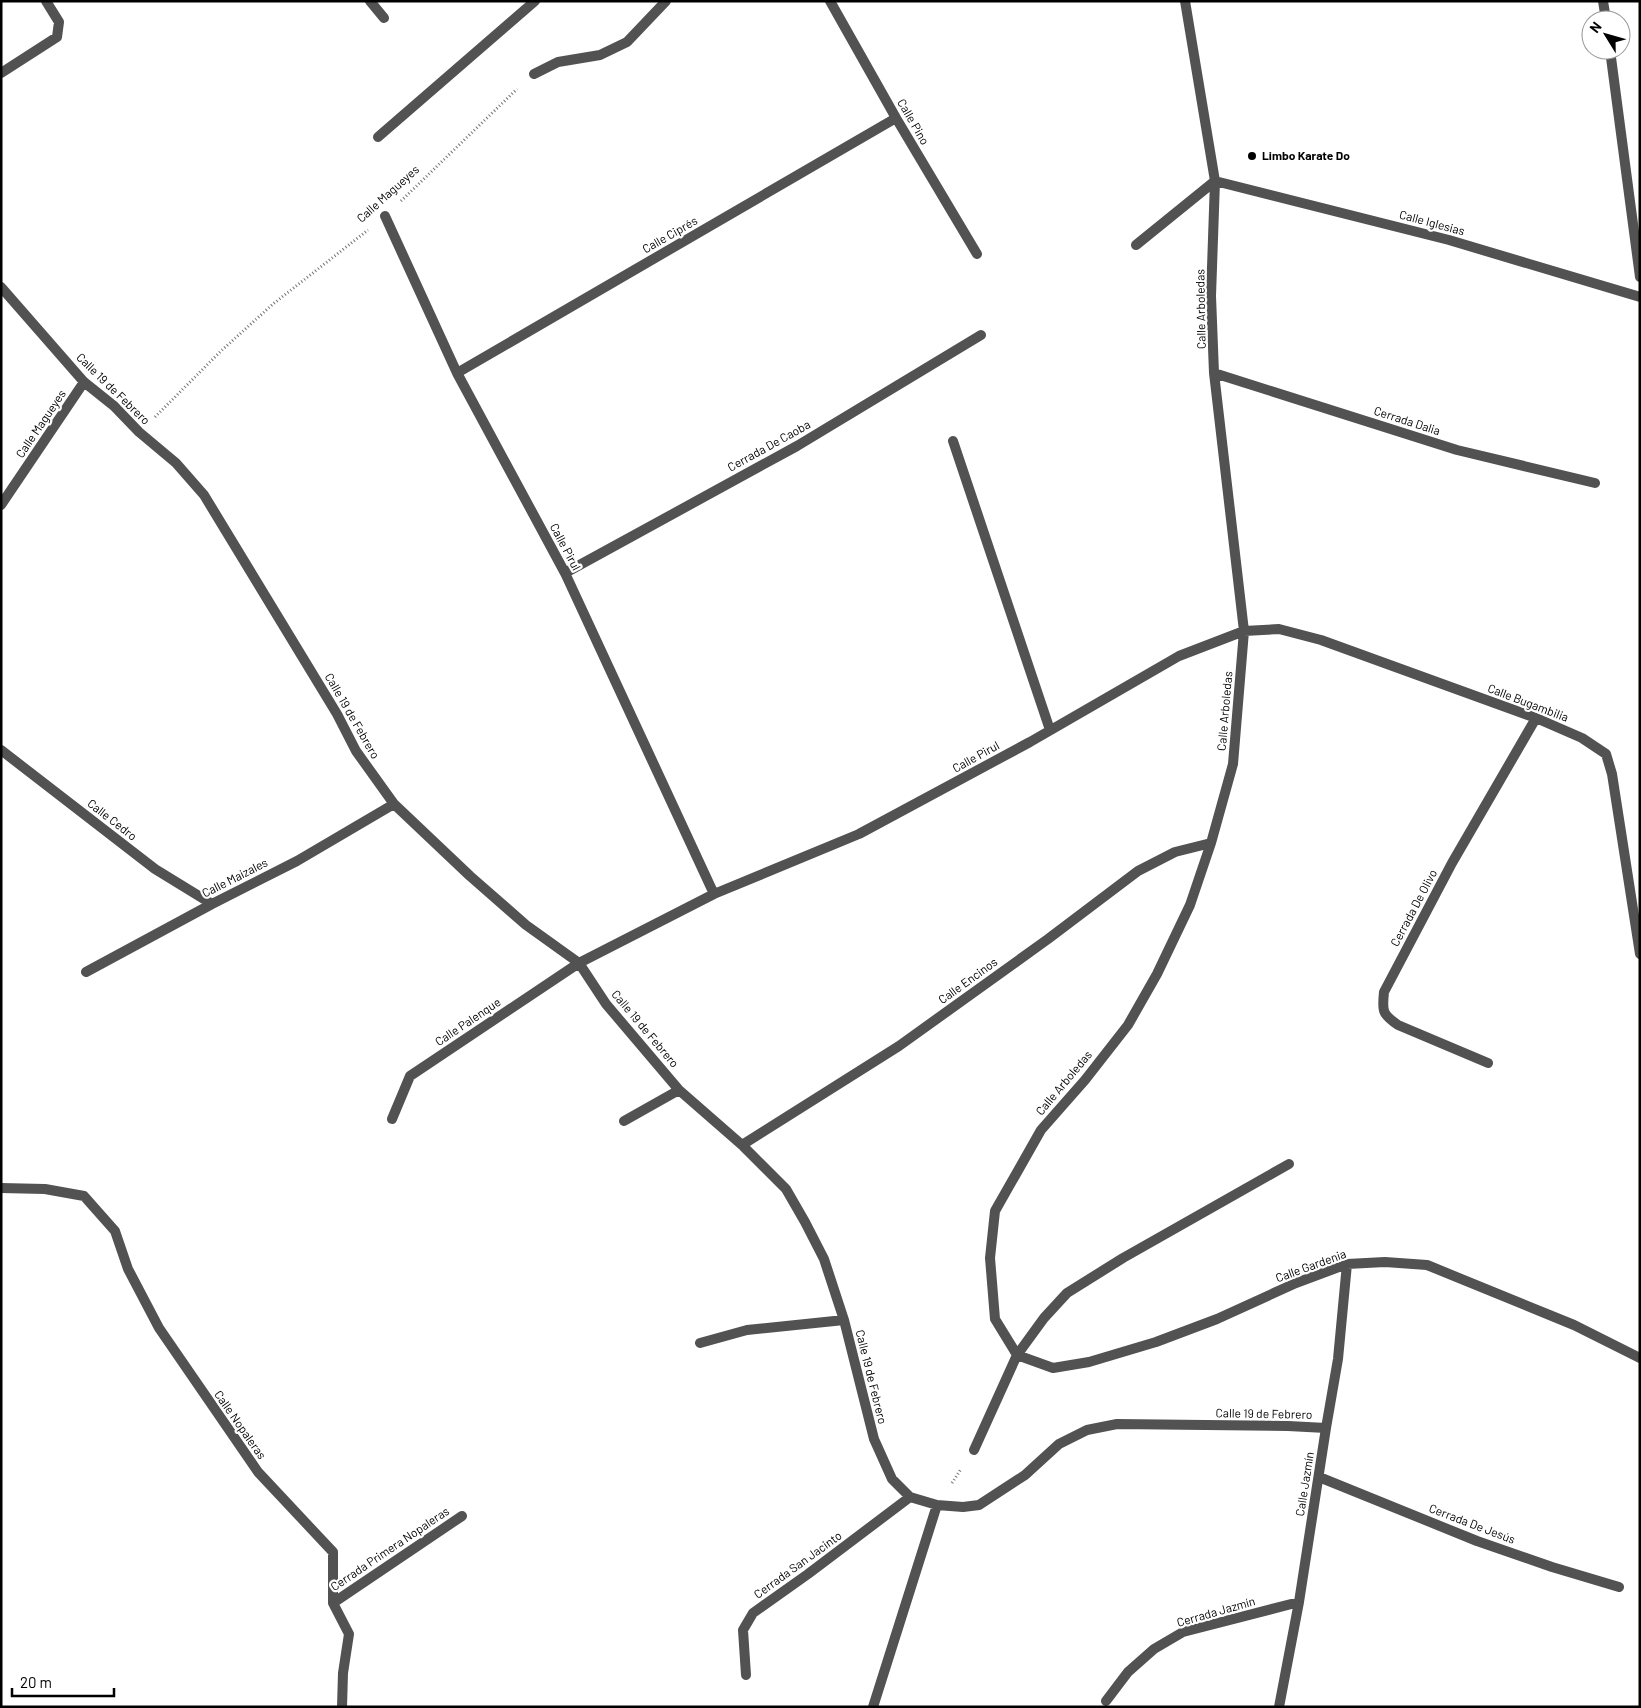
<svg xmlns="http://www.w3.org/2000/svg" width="1641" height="1708" font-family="Barlow,sans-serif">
<rect width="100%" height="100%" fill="#fff"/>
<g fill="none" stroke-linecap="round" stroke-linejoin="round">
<path stroke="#747474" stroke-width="3" stroke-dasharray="1 2.5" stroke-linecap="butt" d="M 401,201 L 517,89
M 155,417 L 221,351 L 273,304 L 368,230
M 952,1483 L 961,1469"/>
<path stroke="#525252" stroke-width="10" d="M 370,1 L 384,18
M 830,1 L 896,118 L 977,254
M 1185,1 L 1215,181 L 1211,296 L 1214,373 L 1244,631 L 1233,764 L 1211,843 L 1190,905 L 1157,974 L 1128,1025 L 1085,1080 L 1041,1130 L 995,1211 L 990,1258 L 995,1319 L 1017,1355 L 1053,1368 L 1089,1362 L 1156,1342 L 1217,1319 L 1296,1283 L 1347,1264 L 1385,1262 L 1427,1265 L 1574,1325 L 1640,1358
M 1603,1 L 1606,20
M 1610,50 L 1640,277
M 1,73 L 57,37 L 59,22 L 46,1
M 534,74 L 558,62 L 600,55 L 627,42 L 666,1
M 378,137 L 535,1
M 1215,181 L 1449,240 L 1640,297
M 385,216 L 457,373 L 565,573 L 714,894
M 1136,245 L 1215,181
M 1,287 L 84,382 L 114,406 L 139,432 L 176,463 L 204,495 L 337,714 L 356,751 L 394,804 L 470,876 L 526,925 L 579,963 L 606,1004 L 679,1090 L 742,1145 L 786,1189 L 805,1222 L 824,1259 L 844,1320 L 874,1439 L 892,1479 L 910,1497 L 937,1505 L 963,1507 L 979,1505 L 1025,1475 L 1059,1444 L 1087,1430 L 1117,1424 L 1288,1426 L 1326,1428
M 457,373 L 896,118
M 1214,373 L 1457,450 L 1595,483
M 953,441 L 1050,730
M 1,505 L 84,382
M 565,573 L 797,446 L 981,335
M 1,750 L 155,869 L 212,904
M 86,972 L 212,904 L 297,861 L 394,804
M 1488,1063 L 1398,1025 C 1382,1014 1382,1011 1384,992 L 1452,863 L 1536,718
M 392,1119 L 410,1076 L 579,963 L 714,894 L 859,834 L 1030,742 L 1179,656 L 1244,631 L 1279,629 L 1321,640 L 1536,718 L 1582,738 L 1606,754 L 1612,774 L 1640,954
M 624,1121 L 679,1090
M 742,1145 L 899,1046 L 1048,939 L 1138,871 L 1175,852 L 1211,843
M 1,1188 L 45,1189 L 84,1196 L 115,1231 L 128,1269 L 159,1328 L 258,1472 L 333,1552 L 333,1603 L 349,1634 L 343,1673 L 342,1707
M 700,1343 L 747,1330 L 844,1320
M 974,1450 L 1017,1355 L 1044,1318 L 1067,1293 L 1123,1258 L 1289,1164
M 1319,1477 L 1477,1541 L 1552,1567 L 1619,1587
M 333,1603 L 462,1516
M 746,1675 L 743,1630 L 753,1613 L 808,1574 L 910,1497
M 1106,1701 L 1128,1672 L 1154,1649 L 1183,1632 L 1299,1602
M 873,1707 L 937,1505
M 1279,1707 L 1299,1602 L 1326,1428 L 1338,1359 L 1347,1264"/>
</g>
<circle fill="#000" stroke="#fff" stroke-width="2" cx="1252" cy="156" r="5"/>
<g text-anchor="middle" stroke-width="4.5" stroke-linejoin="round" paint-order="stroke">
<g font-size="12" fill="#000" stroke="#fff">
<text transform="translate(913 122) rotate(60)" y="4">Calle Pino</text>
<text transform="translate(388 194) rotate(-42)" y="4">Calle Magueyes</text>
<text transform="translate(1432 223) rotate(15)" y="4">Calle Iglesias</text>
<text transform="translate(670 235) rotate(-30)" y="4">Calle Ciprés</text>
<text transform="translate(1201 309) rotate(-91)" y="4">Calle Arboledas</text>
<text transform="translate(113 389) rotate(44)" y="4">Calle 19 de Febrero</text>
<text transform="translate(1407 421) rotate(18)" y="4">Cerrada Dalia</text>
<text transform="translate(41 424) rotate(-56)" y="4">Calle Magueyes</text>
<text transform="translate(769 446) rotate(-29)" y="4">Cerrada De Caoba</text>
<text transform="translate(565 547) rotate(62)" y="4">Calle Pirul</text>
<text transform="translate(1528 703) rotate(21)" y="4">Calle Bugambilia</text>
<text transform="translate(1225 711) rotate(-85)" y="4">Calle Arboledas</text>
<text transform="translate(352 716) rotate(60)" y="4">Calle 19 de Febrero</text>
<text transform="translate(976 757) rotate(-29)" y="4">Calle Pirul</text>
<text transform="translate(112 820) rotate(38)" y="4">Calle Cedro</text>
<text transform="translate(235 878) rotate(-27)" y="4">Calle Maizales</text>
<text transform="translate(1414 908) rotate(-62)" y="4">Cerrada De Olivo</text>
<text transform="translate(968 981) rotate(-36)" y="4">Calle Encinos</text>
<text transform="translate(468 1022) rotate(-34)" y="4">Calle Palenque</text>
<text transform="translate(645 1029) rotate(50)" y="4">Calle 19 de Febrero</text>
<text transform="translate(1064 1083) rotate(-50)" y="4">Calle Arboledas</text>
<text transform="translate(1311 1266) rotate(-20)" y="4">Calle Gardenia</text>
<text transform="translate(871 1377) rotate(76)" y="4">Calle 19 de Febrero</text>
<text transform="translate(1264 1414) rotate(1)" y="4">Calle 19 de Febrero</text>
<text transform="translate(240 1425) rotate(55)" y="4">Calle Nopaleras</text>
<text transform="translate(1305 1484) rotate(-81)" y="4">Calle Jazmín</text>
<text transform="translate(1472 1524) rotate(21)" y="4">Cerrada De Jesús</text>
<text transform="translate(390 1549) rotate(-34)" y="4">Cerrada Primera Nopaleras</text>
<text transform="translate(798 1565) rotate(-36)" y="4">Cerrada San Jacinto</text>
<text transform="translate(1216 1612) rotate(-16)" y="4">Cerrada Jazmín</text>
</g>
<g font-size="12" font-weight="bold" fill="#000" stroke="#fff" text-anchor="start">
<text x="1262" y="160">Limbo Karate Do</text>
</g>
</g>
<rect width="1641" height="1708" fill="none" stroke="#000000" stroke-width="5"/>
<g transform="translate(1606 35) rotate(307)"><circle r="24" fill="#ffffff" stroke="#999999"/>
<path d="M0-4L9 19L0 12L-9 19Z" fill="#000000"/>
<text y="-8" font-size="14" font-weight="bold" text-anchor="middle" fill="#000000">N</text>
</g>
<path d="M12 1688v8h102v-8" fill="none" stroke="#000000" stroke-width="2.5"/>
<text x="20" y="1688" font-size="15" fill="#000000" stroke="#ffffff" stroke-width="4" paint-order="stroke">20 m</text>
</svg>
